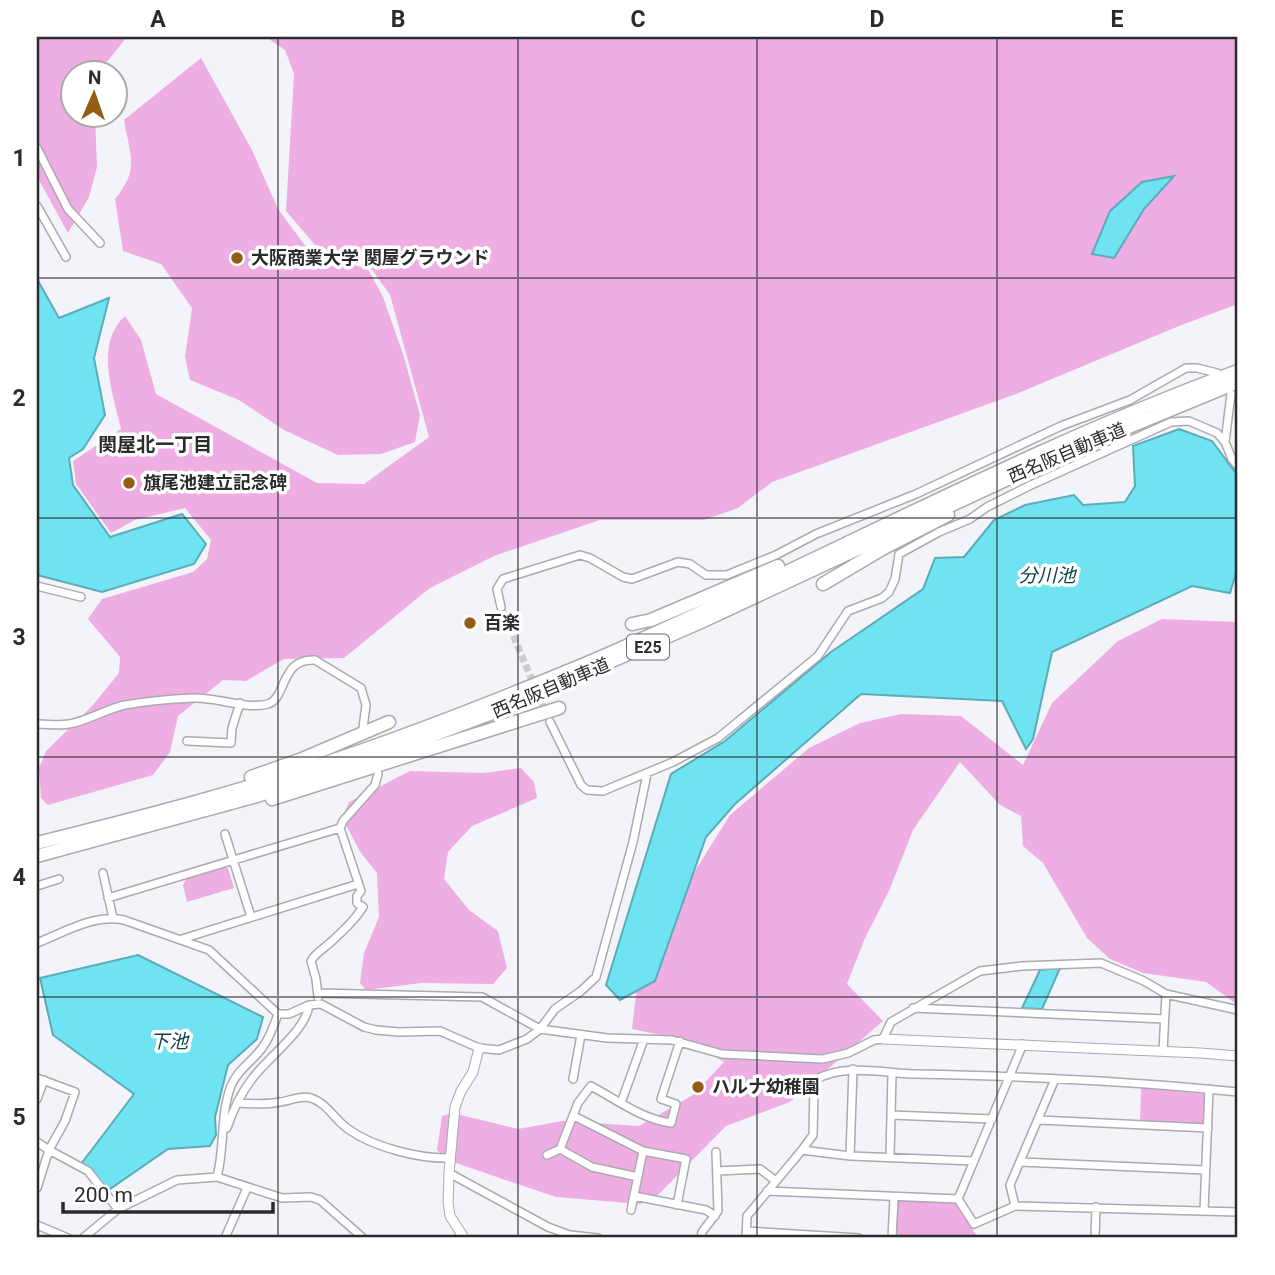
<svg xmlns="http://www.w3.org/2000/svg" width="1275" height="1275" font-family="Roboto,'Noto Sans JP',sans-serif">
<rect width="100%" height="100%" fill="#f2f4fa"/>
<path fill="#efaee3" d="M 37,37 L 127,37 L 98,73 L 74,74 L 74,116 L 95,116 L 97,167 L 89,197 L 68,233 L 40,182 L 37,171 Z
M 266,37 L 1238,37 L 1238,304 L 1179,326 L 1016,394 L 772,482 L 738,508 L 704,520 L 600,520 L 494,556 L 430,588 L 344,658 L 284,659 L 246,681 L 223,680 L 178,716 L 170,752 L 153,775 L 48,805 L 41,798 L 39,768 L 46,751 L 92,706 L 119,673 L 120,657 L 88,619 L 102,599 L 193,572 L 207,559 L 211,540 L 185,508 L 135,520 L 111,533 L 76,484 L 73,461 L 121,429 C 113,394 94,344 125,316 L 141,340 L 156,394 L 317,483 L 364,484 L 429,437 L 390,295 L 368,264 L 315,245 L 286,211 L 294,74 L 285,50 Z
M 201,58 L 252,150 L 278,209 L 310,252 L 368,269 L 383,297 L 404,357 L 420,415 L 415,442 L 381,454 L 338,455 L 284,430 L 239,400 L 190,380 L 185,357 L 192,308 L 161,264 L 123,251 L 115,199 C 140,169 130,156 124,120 Z
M 1162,619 L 1238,622 L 1238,818 L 1235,823 L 1238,844 L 1238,1005 L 1206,982 L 1143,973 L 1110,959 L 1087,938 L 1043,863 L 1023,846 L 1021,816 L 1000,805 L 960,762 L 913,830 L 889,891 L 865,938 L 847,984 L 883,1021 L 790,1102 L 726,1126 L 656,1197 L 640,1204 L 556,1197 L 447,1160 L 437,1150 L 442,1116 L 452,1113 L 518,1129 L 562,1121 L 639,1126 L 693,1095 L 724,1062 L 689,1041 L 632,1029 L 637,986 L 663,927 L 695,871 L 730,815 L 809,748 L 860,723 L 901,714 L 961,716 L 1023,765 L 1052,703 L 1118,641 Z
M 521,768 L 534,782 L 537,798 L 472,826 L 448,852 L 444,879 L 469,910 L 498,931 L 507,968 L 493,984 L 421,983 L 366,990 L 360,983 L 364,953 L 379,917 L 377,873 L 361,853 L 342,818 L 349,802 L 410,771 L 484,773 Z
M 224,865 L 228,868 L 234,888 L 187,902 L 183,885 L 187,877 Z
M 1141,1088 L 1205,1094 L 1204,1124 L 1140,1123 Z
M 894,1200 L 956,1202 L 978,1238 L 894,1238 Z"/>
<path fill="#70e3f3" stroke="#5bacb8" stroke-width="2" d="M 1174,176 L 1144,209 L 1114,258 L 1092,254 L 1110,211 L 1142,182 Z
M 37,279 L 59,318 L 109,298 L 94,358 L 105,415 L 83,449 L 69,458 L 73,485 L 110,537 L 182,514 L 206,544 L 194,564 L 102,592 L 37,575 Z
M 1179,429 L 1212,441 L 1238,476 L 1238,566 L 1230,593 L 1192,586 L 1052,652 L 1033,739 L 1026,749 L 1002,701 L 861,694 L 735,804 L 706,837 L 655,981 L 620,1000 L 606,985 L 671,774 L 725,741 L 831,652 L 923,589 L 935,558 L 964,557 L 994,520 L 1025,505 L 1074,495 L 1083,505 L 1125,502 L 1135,486 L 1133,446 Z
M 138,955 L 263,1017 L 257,1039 L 228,1065 L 215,1117 L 216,1135 L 210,1146 L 168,1149 L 107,1191 L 92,1169 L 81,1164 L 134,1094 L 53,1035 L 40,978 Z
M 1060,968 L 1042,1009 L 1022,1008 L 1040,970 Z"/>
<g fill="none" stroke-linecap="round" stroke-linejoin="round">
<path stroke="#caccd1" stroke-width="7" stroke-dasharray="7 3.5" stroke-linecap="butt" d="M 501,607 L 546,713"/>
<g stroke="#a9abb1" stroke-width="10">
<path id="minor" d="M 37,148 L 68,209 L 100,243
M 37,206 L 66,257
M 1225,442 L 1231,394
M 37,586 L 81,597
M 501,607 L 497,589 L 503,579 L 580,555 L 590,558 L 623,577 L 632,579 L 678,562 L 690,564 L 706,575 L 727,575 L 776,555 L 816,534 L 916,494 L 1061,426 L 1130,400 L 1186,368 L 1197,368 L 1217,373
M 550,722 L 581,785 L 587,790 L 603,791 L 673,762 L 718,738 L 818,656 L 848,611 L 882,598 L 889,592 L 895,579 L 899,554 L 939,532 L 970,519 L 987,507 L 1031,485 L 1171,422 L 1189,421 L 1217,433 L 1225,442 L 1232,459 L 1238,466
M 37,724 C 47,724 59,726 69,724 C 85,722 106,709 125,705 C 147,701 171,699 194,698 C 218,697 245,710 268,704 C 287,698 280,658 315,660 L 361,688 L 366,705 L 363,728
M 187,741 L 231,743 L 232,728 L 240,703
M 225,834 L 251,917
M 103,873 L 113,918
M 37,886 L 59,879
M 108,898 L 340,828
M 182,939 L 358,884
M 37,943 C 65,932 93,914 124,920 L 209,950 L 278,1014 L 289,1014 L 309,1005 L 321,1004 L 364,1027 L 376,1030 L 399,1032 L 440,1031 L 479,1048 L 499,1050 L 527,1039 L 540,1029 L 555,1009 L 581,991 L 596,977 L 633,842 L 647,774
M 319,993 L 482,997 L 540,1029 L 607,1038 L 672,1040 L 722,1054 L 823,1059 L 848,1053 L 874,1040 L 883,1039 L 891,1022 L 980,971 L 1022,966 L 1101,963 L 1144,981 L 1166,994 L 1238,1010
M 318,997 L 316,979 L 311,961 C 317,951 324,949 332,941 C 344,930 354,921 363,907 L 357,903 L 357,896 L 361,891 L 340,828 L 343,821 L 375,785 L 378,774
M 913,1008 L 1164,1019
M 1163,1051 L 1166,994
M 37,1078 L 75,1092 L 65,1121 L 49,1150 L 88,1171 L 118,1209
M 573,1079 L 581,1035
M 37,1099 L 44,1080
M 237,1103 C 251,1104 266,1105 280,1102 C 290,1101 300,1095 311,1098 C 327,1103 335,1120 348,1129 C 373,1147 419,1159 450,1158
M 621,1103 L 644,1039
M 891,1115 L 992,1119
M 574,1116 L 643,1151 L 686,1159 L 677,1205
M 1039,1120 L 1208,1128
M 227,1128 C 233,1110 241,1093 252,1079 C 267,1058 306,1031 309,1005
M 37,1142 L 49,1150 L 37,1188
M 560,1149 L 578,1103 L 591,1086 C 617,1100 642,1119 671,1123 L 676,1104 L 661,1099 L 680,1041
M 802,1150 L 850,1156 L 974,1161
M 547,1155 L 560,1149 L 592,1167 L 638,1177
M 850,1156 L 853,1069
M 890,1157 L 892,1074
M 1021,1162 L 1205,1170
M 717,1171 L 760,1169 L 776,1181
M 449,1173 L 548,1227 L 570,1235 L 598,1238
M 217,1177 C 225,1147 220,1114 231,1086 C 238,1069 252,1062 262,1048 C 270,1038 274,1025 278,1014
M 767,1191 L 958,1199
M 634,1196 L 706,1210 L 715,1216
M 958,1199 L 974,1224 L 1015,1206 L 1238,1212
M 958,1199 L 1023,1044
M 1015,1206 L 1010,1185 L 1055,1079
M 631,1210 L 643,1151
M 1204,1211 L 1209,1089
M 37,1225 L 68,1238
M 747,1231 L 859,1238
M 83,1238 L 118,1209 L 177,1180 L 217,1177 L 282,1198 L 311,1197 L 320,1200 L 363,1238
M 225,1238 L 247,1188
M 701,1238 L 702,1232 L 718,1211 L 716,1152
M 746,1238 L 747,1216 L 802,1150 L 813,1135 L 814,1086 L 815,1080 C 845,1063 882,1073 914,1074 C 1023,1076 1131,1081 1238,1092
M 892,1238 L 894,1198
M 1095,1238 L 1096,1207"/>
</g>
<g stroke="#a9abb1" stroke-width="11">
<path id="tertiary" d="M 883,1039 L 1200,1053 L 1238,1056
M 464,1238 L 450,1216 L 448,1202 L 449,1173 L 455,1107 L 461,1091 L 473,1072 L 479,1048"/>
</g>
<g stroke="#a9abb1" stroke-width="15">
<path id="motorway" d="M 823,584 L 882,549 L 948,515
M 632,624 L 651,620 L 778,566
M 251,777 L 302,759 L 389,722
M 272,799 L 559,708
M 37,843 C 138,818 239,792 337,759 C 423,730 508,696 592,661 C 809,568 1016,452 1238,371
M 37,856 L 257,796 L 394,750 L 498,711 L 701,622 L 1044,462 L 1238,382"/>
</g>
<use href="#minor" stroke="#fff" stroke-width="7"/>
<use href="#tertiary" stroke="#fff" stroke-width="9"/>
<use href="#motorway" stroke="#fff" stroke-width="12"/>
</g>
<path fill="none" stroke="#2a2b2d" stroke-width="2" stroke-opacity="0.55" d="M 278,37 L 278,1238M 518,37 L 518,1238M 757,37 L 757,1238M 997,37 L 997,1238M 37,278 L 1238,278M 37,518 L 1238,518M 37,757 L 1238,757M 37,997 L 1238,997"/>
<g fill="#945d15" stroke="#fff" stroke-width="2.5">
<circle cx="237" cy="258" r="7"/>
<circle cx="129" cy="483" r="7"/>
<circle cx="470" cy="623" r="7"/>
<circle cx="698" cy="1087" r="7"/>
</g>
<g text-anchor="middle" stroke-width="7" stroke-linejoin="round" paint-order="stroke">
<rect fill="#fff" stroke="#6a6b6c" stroke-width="2" x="627" y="634.5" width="42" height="25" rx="5"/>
<g font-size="16" font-weight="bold" fill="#2a2b2d">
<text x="648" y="653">E25</text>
</g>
<g font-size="18" font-weight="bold" fill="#2a2b2d" stroke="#fff" text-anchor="start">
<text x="251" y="264">大阪商業大学 関屋グラウンド</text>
<text x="143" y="489">旗尾池建立記念碑</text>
<text x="484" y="629">百楽</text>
<text x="712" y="1093">ハルナ幼稚園</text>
</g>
<g font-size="18" fill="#2a2b2d" stroke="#fff">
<text transform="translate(1067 453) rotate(-23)" y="6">西名阪自動車道</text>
<text transform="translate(551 688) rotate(-23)" y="6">西名阪自動車道</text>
</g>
<g font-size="19" font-weight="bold" fill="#2a2b2d" stroke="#fff">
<text x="155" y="451">関屋北一丁目</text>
</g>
<g font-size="19" font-style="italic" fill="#0c4249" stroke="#fff">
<text x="1047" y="582">分川池</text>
<text x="169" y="1048">下池</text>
</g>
</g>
<rect width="1275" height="1275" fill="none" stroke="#ffffff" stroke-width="77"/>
<g transform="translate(94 94) rotate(2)"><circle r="33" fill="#ffffff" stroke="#aaaaab" stroke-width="2"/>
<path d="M0-5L12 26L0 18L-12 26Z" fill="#945d15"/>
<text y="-10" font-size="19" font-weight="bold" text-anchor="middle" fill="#2a2b2d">N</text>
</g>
<path d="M63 1202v10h210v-10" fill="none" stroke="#2a2b2d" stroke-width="3.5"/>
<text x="74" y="1202" font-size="21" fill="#2a2b2d" stroke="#ffffff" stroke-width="5" paint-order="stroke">200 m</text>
<rect x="38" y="38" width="1198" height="1198" fill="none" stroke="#2a2b2d" stroke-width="2.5"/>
<g font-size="23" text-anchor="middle" font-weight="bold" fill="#2a2b2d">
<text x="158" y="27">A</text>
<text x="398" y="27">B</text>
<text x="638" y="27">C</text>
<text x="877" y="27">D</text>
<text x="1117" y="27">E</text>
<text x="19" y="166">1</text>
<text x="19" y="406">2</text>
<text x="19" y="645">3</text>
<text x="19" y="885">4</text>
<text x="19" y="1125">5</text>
</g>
</svg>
